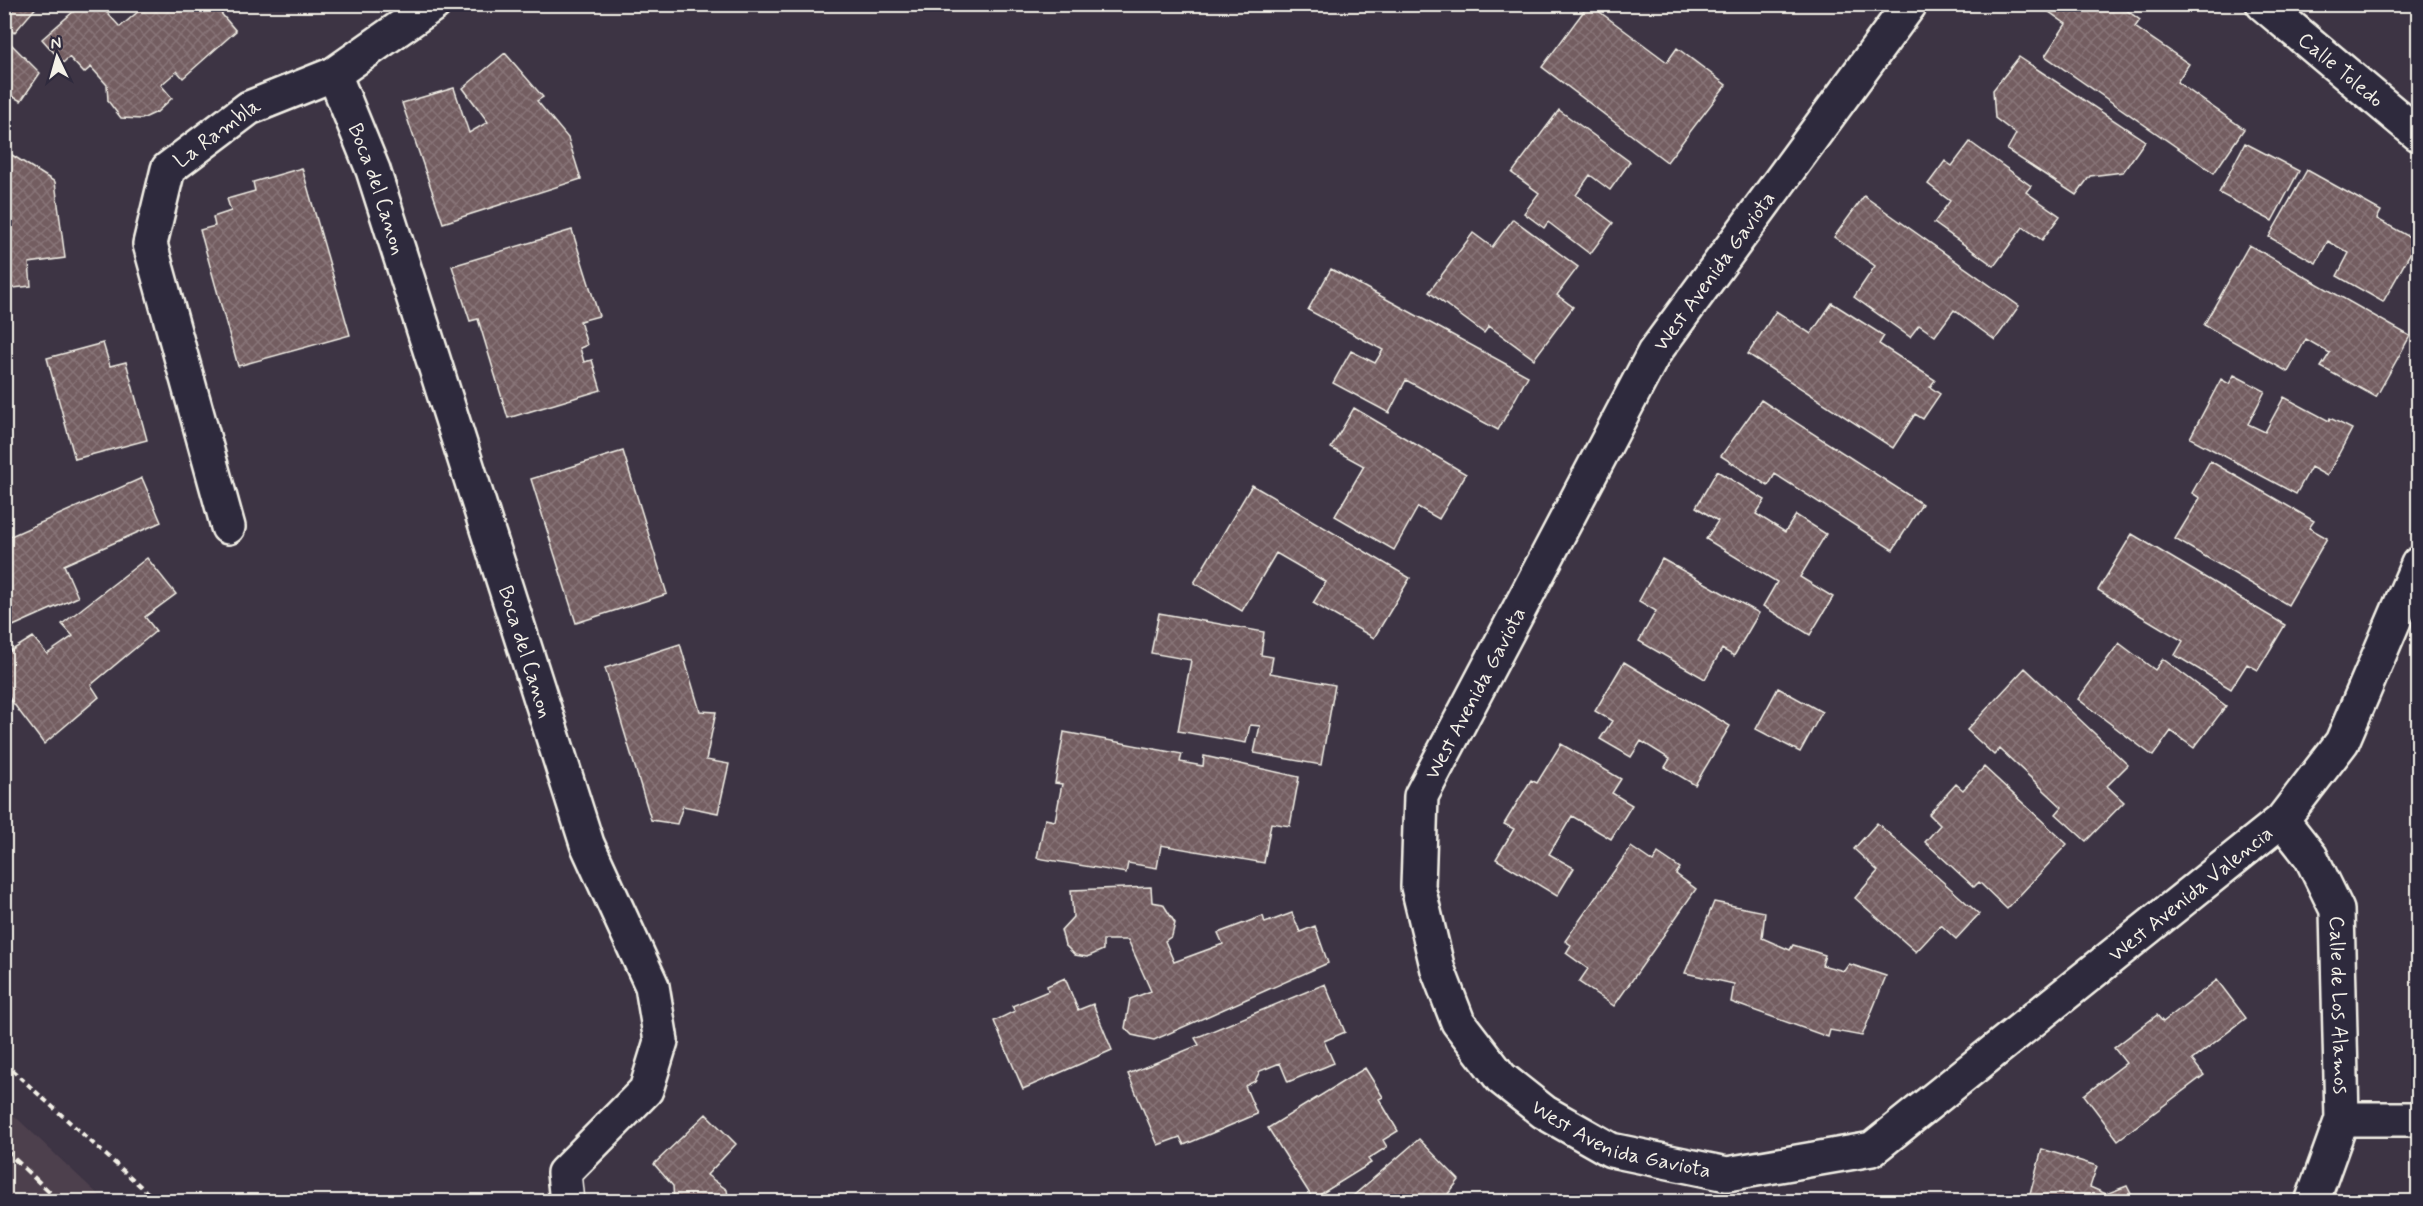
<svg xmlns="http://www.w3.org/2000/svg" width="2423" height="1206" font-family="Mynerve,sans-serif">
<defs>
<pattern id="building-cross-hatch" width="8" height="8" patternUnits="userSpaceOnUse" patternTransform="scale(1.5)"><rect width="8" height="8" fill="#735d61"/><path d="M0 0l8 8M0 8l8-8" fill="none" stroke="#887578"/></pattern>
</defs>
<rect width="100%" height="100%" fill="#3d3444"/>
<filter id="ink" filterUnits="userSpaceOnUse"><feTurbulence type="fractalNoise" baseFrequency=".0167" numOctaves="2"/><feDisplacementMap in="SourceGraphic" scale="12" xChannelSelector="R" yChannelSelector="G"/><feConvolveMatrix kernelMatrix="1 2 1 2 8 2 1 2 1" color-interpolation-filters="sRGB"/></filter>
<g filter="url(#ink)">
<path fill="#4d404d" d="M 5,1107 L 105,1201 L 5,1201 Z"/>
<path fill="url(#building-cross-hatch)" stroke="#f4f1e8" stroke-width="1.5" d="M 4,4 L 39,4 L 14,33 L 4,23 Z
M 82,4 L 99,4 L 120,27 L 140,10 L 135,4 L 213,4 L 236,31 L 183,78 L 177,71 L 161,85 L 172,98 L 157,112 L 142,119 L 121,118 L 108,101 L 107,85 L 91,67 L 84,73 L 69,57 L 63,63 L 42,39 Z
M 694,4 L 710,4 L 708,10 Z
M 1589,4 L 1667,62 L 1677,48 L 1726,85 L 1667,162 L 1542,67 Z
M 2043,4 L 2118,4 L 2140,20 L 2135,27 L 2189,64 L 2177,82 L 2244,129 L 2214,173 L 2045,56 L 2066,24 L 2042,7 Z
M 10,43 L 40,73 L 21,101 L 4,92 L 4,47 Z
M 505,53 L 543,97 L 537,101 L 568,138 L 581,179 L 443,223 L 402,103 L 454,88 L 469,133 L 488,122 L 463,88 Z
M 2019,57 L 2145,141 L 2123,172 L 2090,176 L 2076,195 L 2007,150 L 2016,134 L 1995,118 L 1993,90 Z
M 1559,110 L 1630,162 L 1610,190 L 1590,175 L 1576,195 L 1613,223 L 1590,254 L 1548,222 L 1544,228 L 1524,213 L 1539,193 L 1512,173 Z
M 1970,142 L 2031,186 L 2026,192 L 2060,216 L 2042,240 L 2023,227 L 1994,266 L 1934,223 L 1950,201 L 1928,184 L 1945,161 L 1952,166 Z
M 2245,143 L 2299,171 L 2272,221 L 2219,193 Z
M 4,150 L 55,182 L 65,258 L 29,263 L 31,286 L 4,289 Z
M 302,168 L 350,335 L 238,366 L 200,230 L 215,226 L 213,217 L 231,211 L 227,199 L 255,191 L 253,182 Z
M 2307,170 L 2381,211 L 2377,219 L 2417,241 L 2383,302 L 2337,276 L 2349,253 L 2328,241 L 2316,263 L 2269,237 Z
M 1864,196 L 2019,306 L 1995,340 L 1954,310 L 1935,336 L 1919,325 L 1910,337 L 1854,297 L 1875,266 L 1834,237 Z
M 1513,219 L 1578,267 L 1557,295 L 1573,307 L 1534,359 L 1489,326 L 1484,333 L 1429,292 L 1473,233 L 1492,247 Z
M 572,230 L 599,316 L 580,321 L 587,345 L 580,348 L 584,362 L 592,360 L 601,390 L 508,418 L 478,319 L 470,321 L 452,266 Z
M 2249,245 L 2410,336 L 2376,397 L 2321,367 L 2330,353 L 2306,339 L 2288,372 L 2204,325 Z
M 1331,269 L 1528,376 L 1498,430 L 1406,380 L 1389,413 L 1333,383 L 1351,351 L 1375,363 L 1383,350 L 1308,310 Z
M 1832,303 L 1884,336 L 1879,344 L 1935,380 L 1930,387 L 1940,394 L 1923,419 L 1915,414 L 1893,448 L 1748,354 L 1776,311 L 1811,334 Z
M 103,343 L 110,366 L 126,362 L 147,440 L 75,459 L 47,358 Z
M 2234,375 L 2265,391 L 2248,424 L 2265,432 L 2284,397 L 2329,421 L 2330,418 L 2352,429 L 2327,476 L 2311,467 L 2296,494 L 2190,438 L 2221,379 L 2229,384 Z
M 1761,400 L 1922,504 L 1893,550 L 1775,474 L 1768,486 L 1721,456 Z
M 1354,408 L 1466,474 L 1439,519 L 1418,507 L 1394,550 L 1335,516 L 1364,466 L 1331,448 Z
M 623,451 L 667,594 L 576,623 L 531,479 Z
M 2210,461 L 2314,521 L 2309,528 L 2327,538 L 2288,605 L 2175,539 L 2200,498 L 2192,493 Z
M 1717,471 L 1765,500 L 1756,514 L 1785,532 L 1796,515 L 1826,534 L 1800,577 L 1833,597 L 1810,635 L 1763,606 L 1777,582 L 1706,539 L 1718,521 L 1696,507 Z
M 142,478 L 161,522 L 64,565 L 78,597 L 4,630 L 4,539 Z
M 1252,485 L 1410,578 L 1374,638 L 1313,603 L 1326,582 L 1276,553 L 1242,611 L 1194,583 Z
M 2132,534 L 2285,625 L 2258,670 L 2247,664 L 2231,689 L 2175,655 L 2183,641 L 2098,590 Z
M 147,558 L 176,594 L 145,617 L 156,631 L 91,685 L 99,697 L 44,744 L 4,691 L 4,655 L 33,637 L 47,654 L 73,636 L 62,624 Z
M 1662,559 L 1759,613 L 1734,656 L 1722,649 L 1705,679 L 1639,641 L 1656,611 L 1639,601 Z
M 1159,613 L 1264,632 L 1261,655 L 1273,657 L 1270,673 L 1335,685 L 1321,765 L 1254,753 L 1260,726 L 1250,725 L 1246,743 L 1178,731 L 1191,660 L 1151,653 Z
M 2119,643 L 2155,670 L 2163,659 L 2226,706 L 2194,748 L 2171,731 L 2153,756 L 2078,699 Z
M 680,644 L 700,711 L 716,712 L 706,760 L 729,764 L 718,813 L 683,806 L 677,824 L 651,820 L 605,668 Z
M 1624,662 L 1730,726 L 1695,785 L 1665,767 L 1670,759 L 1641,741 L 1631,757 L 1600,739 L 1612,721 L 1595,711 Z
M 2025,668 L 2128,765 L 2107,786 L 2124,802 L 2086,841 L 2056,814 L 2062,807 L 2000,749 L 1994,755 L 1967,730 Z
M 1778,688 L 1822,712 L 1800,752 L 1756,729 Z
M 1064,732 L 1182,754 L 1180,762 L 1203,766 L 1204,756 L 1299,777 L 1290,826 L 1271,823 L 1264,863 L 1161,845 L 1157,868 L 1128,863 L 1126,873 L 1037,858 L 1045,819 L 1055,821 L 1062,784 L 1055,783 Z
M 1561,744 L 1621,779 L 1612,793 L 1632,805 L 1611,839 L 1572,816 L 1549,854 L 1574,868 L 1557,896 L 1496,859 L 1514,829 L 1504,824 L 1531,780 L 1537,783 Z
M 1984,767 L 2067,844 L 2007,909 L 1979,882 L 1974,887 L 1925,842 L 1940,825 L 1929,814 L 1956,784 L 1963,790 Z
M 1877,823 L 1979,914 L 1956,939 L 1941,925 L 1916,952 L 1855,898 L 1878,871 L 1854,849 Z
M 1631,847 L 1653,862 L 1658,853 L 1680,868 L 1676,874 L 1696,889 L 1614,1006 L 1579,982 L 1588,969 L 1566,953 L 1571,945 L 1565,941 Z
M 1151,887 L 1152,902 L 1163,904 L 1175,923 L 1172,936 L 1165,941 L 1174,962 L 1223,944 L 1218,933 L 1263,916 L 1265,923 L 1292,913 L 1300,932 L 1315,926 L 1328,963 L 1154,1040 L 1132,1035 L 1125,1028 L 1130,999 L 1151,991 L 1128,940 L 1103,940 L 1103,950 L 1087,957 L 1075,955 L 1065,945 L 1061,930 L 1073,917 L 1071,890 Z
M 1714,902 L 1765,912 L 1762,938 L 1790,950 L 1793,945 L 1825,955 L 1822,965 L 1844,971 L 1849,964 L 1886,976 L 1862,1036 L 1830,1030 L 1828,1037 L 1731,1002 L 1734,984 L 1685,973 Z
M 1065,978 L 1078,1010 L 1093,1004 L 1112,1050 L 1023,1089 L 994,1021 L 1015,1011 L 1012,1006 L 1048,991 L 1047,986 Z
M 2217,980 L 2246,1018 L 2192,1060 L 2204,1075 L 2118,1140 L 2084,1095 L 2126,1063 L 2114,1048 L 2157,1015 L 2163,1022 Z
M 1325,984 L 1345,1032 L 1324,1041 L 1334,1063 L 1288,1082 L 1280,1063 L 1260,1071 L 1255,1081 L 1245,1086 L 1257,1114 L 1184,1145 L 1180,1137 L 1158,1145 L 1128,1074 L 1199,1045 L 1195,1038 Z
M 1365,1068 L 1383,1097 L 1379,1099 L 1398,1131 L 1383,1140 L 1387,1147 L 1368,1159 L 1371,1163 L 1313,1199 L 1268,1128 Z
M 706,1114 L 736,1144 L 707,1175 L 727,1190 L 729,1202 L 674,1202 L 673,1186 L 654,1164 Z
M 1419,1139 L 1459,1180 L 1448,1194 L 1455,1202 L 1346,1202 Z
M 2042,1149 L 2097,1166 L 2090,1187 L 2106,1194 L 2127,1186 L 2135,1202 L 2028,1202 Z"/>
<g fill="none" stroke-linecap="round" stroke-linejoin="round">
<g stroke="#f4f1e8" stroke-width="38">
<g id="minor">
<path id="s1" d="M 1910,4 L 1654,353 L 1421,796 L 1418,887 L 1438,970 L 1458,1022 L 1501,1078 L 1544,1112 L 1611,1150 L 1727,1174 L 1872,1149 L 2282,820 L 2342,742 L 2418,564"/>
<path id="s2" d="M 2263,4 L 2418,134"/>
<path id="s3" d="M 334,74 L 373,170 L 587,844 L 652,986 L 661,1041 L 646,1090 L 564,1173 L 567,1202"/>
<path id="s4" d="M 228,527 L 150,244 L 168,169 L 249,108 L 334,74 L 434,4"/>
<path id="s5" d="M 2282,820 L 2311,857 L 2337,910 L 2342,1119 L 2312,1202"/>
<path d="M 2342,1119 L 2418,1119"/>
</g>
</g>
<path stroke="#f4f1e8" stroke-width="4" stroke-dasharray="6 4.5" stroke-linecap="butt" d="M 4,1063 L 158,1202"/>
<use href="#minor" stroke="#2f2a3d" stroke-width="33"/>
<path stroke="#f4f1e8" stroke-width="4.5" stroke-dasharray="9 4.5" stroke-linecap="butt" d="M 4,1149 L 60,1202"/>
</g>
</g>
<g text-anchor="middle" stroke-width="6" stroke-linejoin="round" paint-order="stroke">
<g font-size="21" fill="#f4f1e8" stroke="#2f2a3d">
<text dy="7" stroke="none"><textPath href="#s2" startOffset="102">Calle Toledo</textPath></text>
<text dy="7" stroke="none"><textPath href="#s4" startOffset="432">La Rambla</textPath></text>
<text dy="7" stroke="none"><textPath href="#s3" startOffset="123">Boca del Canon</textPath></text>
<text transform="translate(1714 271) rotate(-54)" y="7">West Avenida Gaviota</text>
<text dy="7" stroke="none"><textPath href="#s3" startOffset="609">Boca del Canon</textPath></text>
<text transform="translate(1475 693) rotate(-62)" y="7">West Avenida Gaviota</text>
<text dy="7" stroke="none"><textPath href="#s1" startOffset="2042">West Avenida Valencia</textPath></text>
<text dy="7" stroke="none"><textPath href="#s5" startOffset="201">Calle de Los Alamos</textPath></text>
<text dy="7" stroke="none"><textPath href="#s1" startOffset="1374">West Avenida Gaviota</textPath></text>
</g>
</g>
<rect width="2423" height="1206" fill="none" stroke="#2f2a3d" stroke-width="24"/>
<rect x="12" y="12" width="2399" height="1182" fill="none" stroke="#f4f1e8" stroke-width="2" filter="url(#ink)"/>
<g transform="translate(57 57) rotate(355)" stroke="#2f2a3d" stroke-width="4.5" paint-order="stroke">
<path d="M0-4.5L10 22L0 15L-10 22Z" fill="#f4f1e8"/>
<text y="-9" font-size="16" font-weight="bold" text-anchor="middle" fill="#f4f1e8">N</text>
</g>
</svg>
